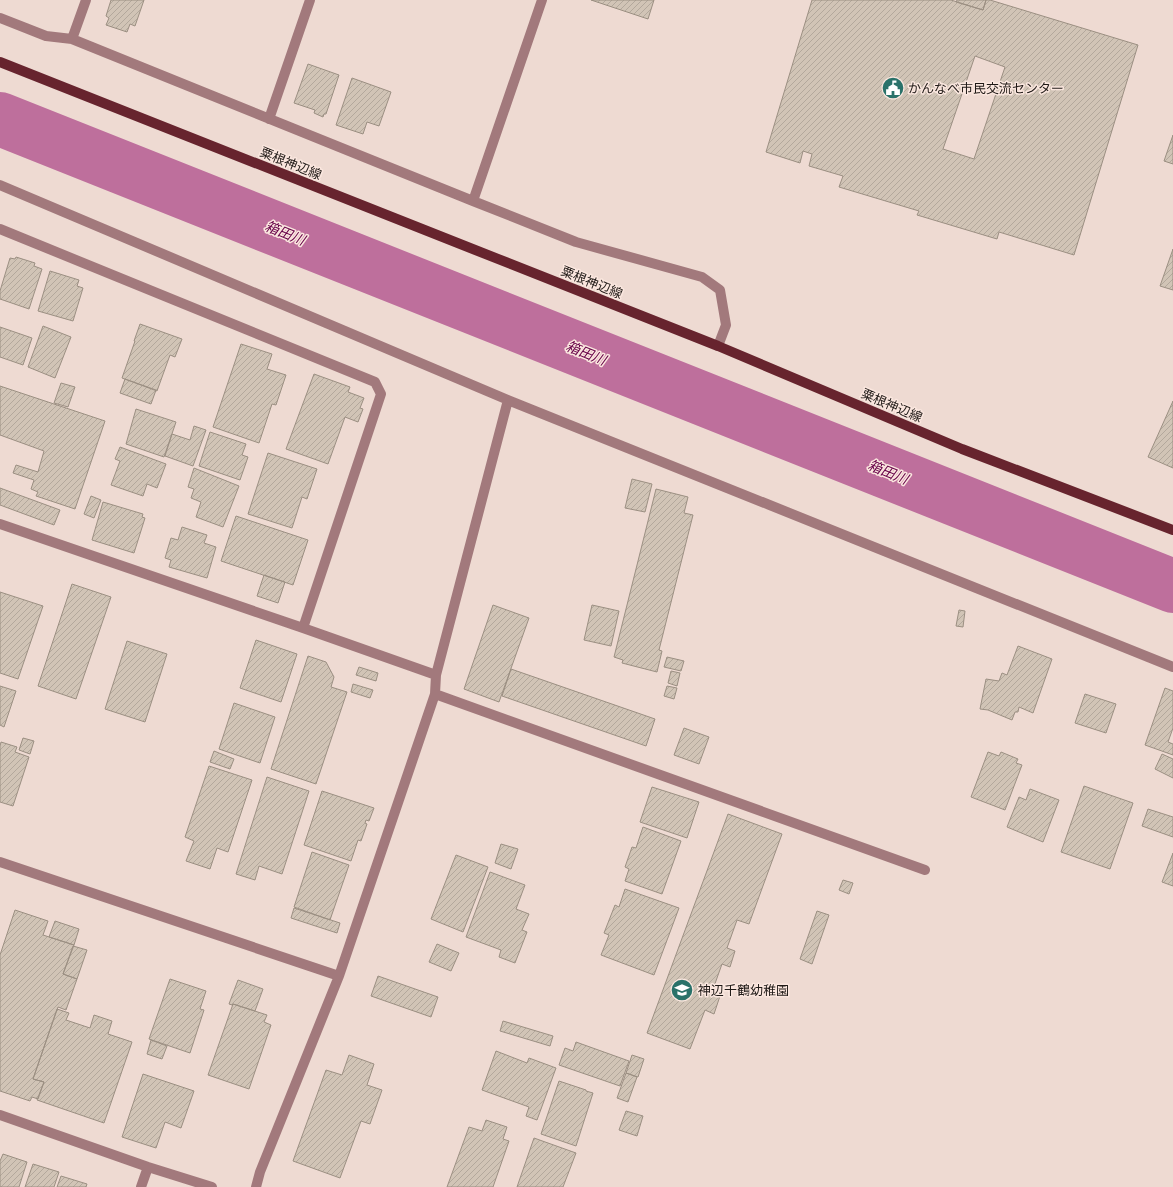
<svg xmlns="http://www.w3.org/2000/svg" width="1173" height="1187" font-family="'PT Sans','Noto Sans JP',sans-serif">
<defs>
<pattern id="building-hatch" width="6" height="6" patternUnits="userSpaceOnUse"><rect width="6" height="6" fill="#d1c4b6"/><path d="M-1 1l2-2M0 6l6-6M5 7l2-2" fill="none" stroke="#b3a89c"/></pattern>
</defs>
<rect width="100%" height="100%" fill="#eedad2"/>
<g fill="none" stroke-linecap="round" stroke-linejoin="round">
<path stroke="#be6f9c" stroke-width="54" d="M 0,119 L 1173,586"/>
</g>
<path fill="url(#building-hatch)" stroke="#9b8f82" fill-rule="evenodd" d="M 111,0 L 144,0 L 135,26 L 130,24 L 127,32 L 106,25 L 109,18 L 106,16 Z
M 591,0 L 654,0 L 648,19 Z
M 812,0 L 951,0 L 983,10 L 986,0 L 990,0 L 1138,45 L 1074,255 L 999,232 L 997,239 L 917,215 L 919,211 L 839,187 L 843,176 L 809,166 L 812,154 L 803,151 L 800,163 L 766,152 ZM 975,56 L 1005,67 L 974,159 L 943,149 Z
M 957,0 L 986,0 L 983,10 L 956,2 Z
M 308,64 L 339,75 L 326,114 L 324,114 L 323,117 L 314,113 L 315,110 L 294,103 Z
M 352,78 L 391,92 L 379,126 L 367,122 L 363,134 L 336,125 Z
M 1173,135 L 1173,164 L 1164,161 Z
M 1173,249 L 1173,290 L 1160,286 Z
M 16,257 L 35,263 L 34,266 L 42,269 L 29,309 L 0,299 L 0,291 L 10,258 L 15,259 Z
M 50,271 L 79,280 L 77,286 L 83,288 L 73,321 L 38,311 Z
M 140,324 L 182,339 L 175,357 L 170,355 L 157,391 L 122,378 L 135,341 L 134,341 Z
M 43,326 L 71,337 L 55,378 L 28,367 Z
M 0,327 L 32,338 L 23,365 L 0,357 Z
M 241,344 L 272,354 L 267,369 L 286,375 L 276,405 L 272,404 L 259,443 L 213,427 Z
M 314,374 L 350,387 L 348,392 L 364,398 L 360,408 L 363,409 L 358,422 L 345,417 L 328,464 L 286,449 Z
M 125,379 L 156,390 L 151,404 L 120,393 Z
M 61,383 L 75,387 L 68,407 L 54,403 Z
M 0,386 L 105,421 L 75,509 L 36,496 L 38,492 L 31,489 L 34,480 L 13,473 L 16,465 L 38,472 L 44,451 L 0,435 Z
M 1173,401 L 1173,468 L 1148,457 Z
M 136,409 L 176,422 L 164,457 L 126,444 Z
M 194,426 L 206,430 L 193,466 L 165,456 L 172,434 L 190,440 Z
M 210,432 L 246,444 L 242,455 L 248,457 L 240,480 L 199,466 Z
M 120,447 L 166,464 L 157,488 L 147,484 L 143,496 L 111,485 L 120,461 L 115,459 Z
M 268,453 L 317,469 L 307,499 L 302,497 L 292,528 L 248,514 Z
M 194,468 L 239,486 L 223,527 L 196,517 L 201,502 L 191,498 L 194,489 L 188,487 Z
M 632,479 L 652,484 L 645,512 L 625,508 Z
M 0,488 L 60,510 L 54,525 L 0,505 Z
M 656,489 L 688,497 L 684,513 L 693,515 L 659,650 L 662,651 L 657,672 L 622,663 L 623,660 L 614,657 Z
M 91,496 L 101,500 L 94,518 L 84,514 Z
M 103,502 L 143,514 L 142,517 L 145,518 L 134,553 L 92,540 Z
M 236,516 L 308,540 L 293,585 L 221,561 Z
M 182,527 L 207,535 L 204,543 L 216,547 L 207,578 L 169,567 L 171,560 L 165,558 L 171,538 L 178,540 Z
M 264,575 L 285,582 L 278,603 L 257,596 Z
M 72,584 L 111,597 L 76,699 L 38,686 Z
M 0,592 L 43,606 L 18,679 L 0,673 Z
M 493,605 L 529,618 L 499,702 L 464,689 Z
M 592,605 L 619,611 L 611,646 L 584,640 Z
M 959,610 L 965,611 L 963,627 L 956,626 Z
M 256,640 L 297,654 L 281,702 L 240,688 Z
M 127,641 L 167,654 L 145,722 L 105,709 Z
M 1018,646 L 1052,659 L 1033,713 L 1019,707 L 1018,712 L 1015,712 L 1012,720 L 988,710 L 980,709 L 986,679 L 999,681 L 1002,673 L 1007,675 Z
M 308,656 L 326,662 L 334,677 L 331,687 L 347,692 L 316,784 L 271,769 Z
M 667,657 L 684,661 L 681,671 L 664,667 Z
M 359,667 L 378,673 L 376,681 L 356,675 Z
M 511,669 L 655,719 L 646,746 L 502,696 Z
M 671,671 L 680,673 L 677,686 L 668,683 Z
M 353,684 L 373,690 L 370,698 L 351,692 Z
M 0,686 L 16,691 L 4,727 L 0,725 Z
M 667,686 L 677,688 L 674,699 L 664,696 Z
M 1165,688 L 1173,691 L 1173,728 L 1168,742 L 1173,744 L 1173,755 L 1145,745 Z
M 1085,694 L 1116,704 L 1106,733 L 1075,723 Z
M 234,703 L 275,717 L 260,763 L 219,749 Z
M 684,728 L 709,737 L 699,764 L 674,755 Z
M 23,738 L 34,741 L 30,754 L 19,750 Z
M 1,742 L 17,747 L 15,752 L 29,757 L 13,806 L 0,802 L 0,746 Z
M 214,751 L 234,759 L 230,769 L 210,762 Z
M 988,752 L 999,756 L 1001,752 L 1018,759 L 1016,763 L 1022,765 L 1005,810 L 971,797 Z
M 1162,754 L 1173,759 L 1173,778 L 1155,769 Z
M 209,766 L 252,780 L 228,852 L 217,848 L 210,869 L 186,861 L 194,841 L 185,837 Z
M 267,777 L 309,791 L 282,874 L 259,866 L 255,880 L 236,874 Z
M 1084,786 L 1133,803 L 1110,869 L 1061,852 Z
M 652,787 L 699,802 L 687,838 L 640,822 Z
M 1030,789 L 1059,800 L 1043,842 L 1007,827 L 1019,797 L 1026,800 Z
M 322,791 L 374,808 L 369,821 L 366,820 L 365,823 L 367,824 L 361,841 L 358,840 L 351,861 L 304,845 Z
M 1148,809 L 1173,817 L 1173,837 L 1142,826 Z
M 728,814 L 782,834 L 749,924 L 737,920 L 727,948 L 735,951 L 730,967 L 722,964 L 712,992 L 720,996 L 714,1014 L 705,1010 L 690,1049 L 647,1033 Z
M 643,827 L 681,841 L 662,894 L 625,881 L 629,869 L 625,867 L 632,847 L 636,848 Z
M 501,844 L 518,849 L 511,869 L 495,863 Z
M 312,852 L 349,865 L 330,920 L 294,907 Z
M 1173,853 L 1173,886 L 1162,882 Z
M 456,855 L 488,867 L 463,932 L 431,919 Z
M 490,872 L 525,885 L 516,909 L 529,914 L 522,930 L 527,932 L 515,963 L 499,957 L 501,950 L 466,937 Z
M 843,880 L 853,883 L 849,894 L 839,890 Z
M 625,889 L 679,908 L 654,975 L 601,955 L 609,935 L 604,933 L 615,905 L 619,907 Z
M 294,908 L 340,923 L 337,933 L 291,918 Z
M 15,910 L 48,921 L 43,935 L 74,945 L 63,974 L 77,979 L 66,1010 L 58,1007 L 33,1079 L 44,1082 L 38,1099 L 32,1097 L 30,1101 L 0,1091 L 0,955 Z
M 817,911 L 829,915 L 812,964 L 800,959 Z
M 55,921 L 79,929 L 74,945 L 49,937 Z
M 437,944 L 459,953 L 451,971 L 429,962 Z
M 73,946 L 87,950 L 77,979 L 63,974 Z
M 378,976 L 438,997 L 431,1017 L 371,996 Z
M 170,979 L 206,991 L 200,1009 L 204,1010 L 190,1053 L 149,1039 Z
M 238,980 L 263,989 L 255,1011 L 233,1004 L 232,1005 L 229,1004 Z
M 233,1004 L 267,1015 L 264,1022 L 271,1025 L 249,1089 L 208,1075 Z
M 57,1009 L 69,1013 L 66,1020 L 90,1028 L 94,1015 L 112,1021 L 108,1034 L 132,1042 L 104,1123 L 37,1100 L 44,1082 L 33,1079 Z
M 503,1021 L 553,1036 L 550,1046 L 500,1031 Z
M 151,1040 L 167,1046 L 162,1059 L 147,1054 Z
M 576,1042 L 629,1061 L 620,1086 L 559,1065 L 565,1048 L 573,1051 Z
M 496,1051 L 527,1063 L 529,1058 L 556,1068 L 537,1120 L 526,1116 L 529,1107 L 482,1090 Z
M 349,1055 L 374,1064 L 367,1085 L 382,1090 L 370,1124 L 361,1121 L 340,1178 L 293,1161 L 326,1070 L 342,1075 Z
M 632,1055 L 644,1059 L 638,1077 L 626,1073 Z
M 626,1073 L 637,1077 L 628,1102 L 617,1098 Z
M 143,1074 L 194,1091 L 181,1128 L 165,1122 L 156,1148 L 122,1137 Z
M 559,1081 L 586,1090 L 586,1091 L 593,1093 L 576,1146 L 541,1134 Z
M 626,1111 L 643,1116 L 637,1136 L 619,1130 Z
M 486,1120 L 507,1127 L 503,1139 L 509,1141 L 493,1187 L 447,1187 L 469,1127 L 482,1131 Z
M 534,1138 L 576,1153 L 563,1187 L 517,1187 Z
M 3,1154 L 27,1162 L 19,1187 L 0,1187 L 0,1161 Z
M 33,1164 L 59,1172 L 54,1187 L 25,1187 Z
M 61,1176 L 87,1184 L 86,1187 L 57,1187 Z"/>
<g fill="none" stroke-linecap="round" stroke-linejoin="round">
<path stroke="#a2797c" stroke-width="10" d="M 0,18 L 46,36 L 72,39 L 473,201 L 576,242 L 702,277 L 720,290 L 726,325 L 718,346
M 72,39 L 86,0
M 269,119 L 310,0
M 0,185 L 508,400 L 1173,667
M 473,201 L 542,0
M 0,229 L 375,382 L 381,394 L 303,628
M 0,524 L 303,628 L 436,675
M 435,694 L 925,870
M 0,862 L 339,976
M 0,1115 L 148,1167 L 212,1187
M 141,1187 L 148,1167
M 256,1187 L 260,1172 L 339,976 L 435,694 L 436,675 L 508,400"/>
<path stroke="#67242e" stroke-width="10" d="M 0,62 L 718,346 L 962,449 L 1173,530"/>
</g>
<defs>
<g id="civic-disc" transform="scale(1.15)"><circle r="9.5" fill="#2a726a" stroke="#fbe7df"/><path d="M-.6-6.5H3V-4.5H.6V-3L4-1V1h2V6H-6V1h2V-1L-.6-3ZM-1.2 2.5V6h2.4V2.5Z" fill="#fff"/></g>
<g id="school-disc" transform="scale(1.15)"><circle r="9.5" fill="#2a726a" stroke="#fbe7df"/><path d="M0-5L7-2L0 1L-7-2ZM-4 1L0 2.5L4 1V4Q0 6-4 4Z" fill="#fff"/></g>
</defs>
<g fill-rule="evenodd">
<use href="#civic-disc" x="893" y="88"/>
<use href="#school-disc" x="682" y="990"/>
</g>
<g text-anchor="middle" stroke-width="3" stroke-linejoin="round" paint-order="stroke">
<g font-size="13" fill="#1f1916" stroke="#fbe7df" text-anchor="start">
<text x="908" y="93">かんなべ市民交流センター</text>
<text x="698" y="995">神辺千鶴幼稚園</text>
</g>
<g font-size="13" fill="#1f1916" stroke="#fbe7df">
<text transform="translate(291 163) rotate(22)" y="5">粟根神辺線</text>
<text transform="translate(592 282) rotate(22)" y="5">粟根神辺線</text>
<text transform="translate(892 405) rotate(23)" y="5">粟根神辺線</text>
</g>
<g font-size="14" font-style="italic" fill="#660148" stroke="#fbe7df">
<text transform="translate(285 233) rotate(22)" y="5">箱田川</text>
<text transform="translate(586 353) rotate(22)" y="5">箱田川</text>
<text transform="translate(888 472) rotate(22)" y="5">箱田川</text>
</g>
</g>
</svg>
